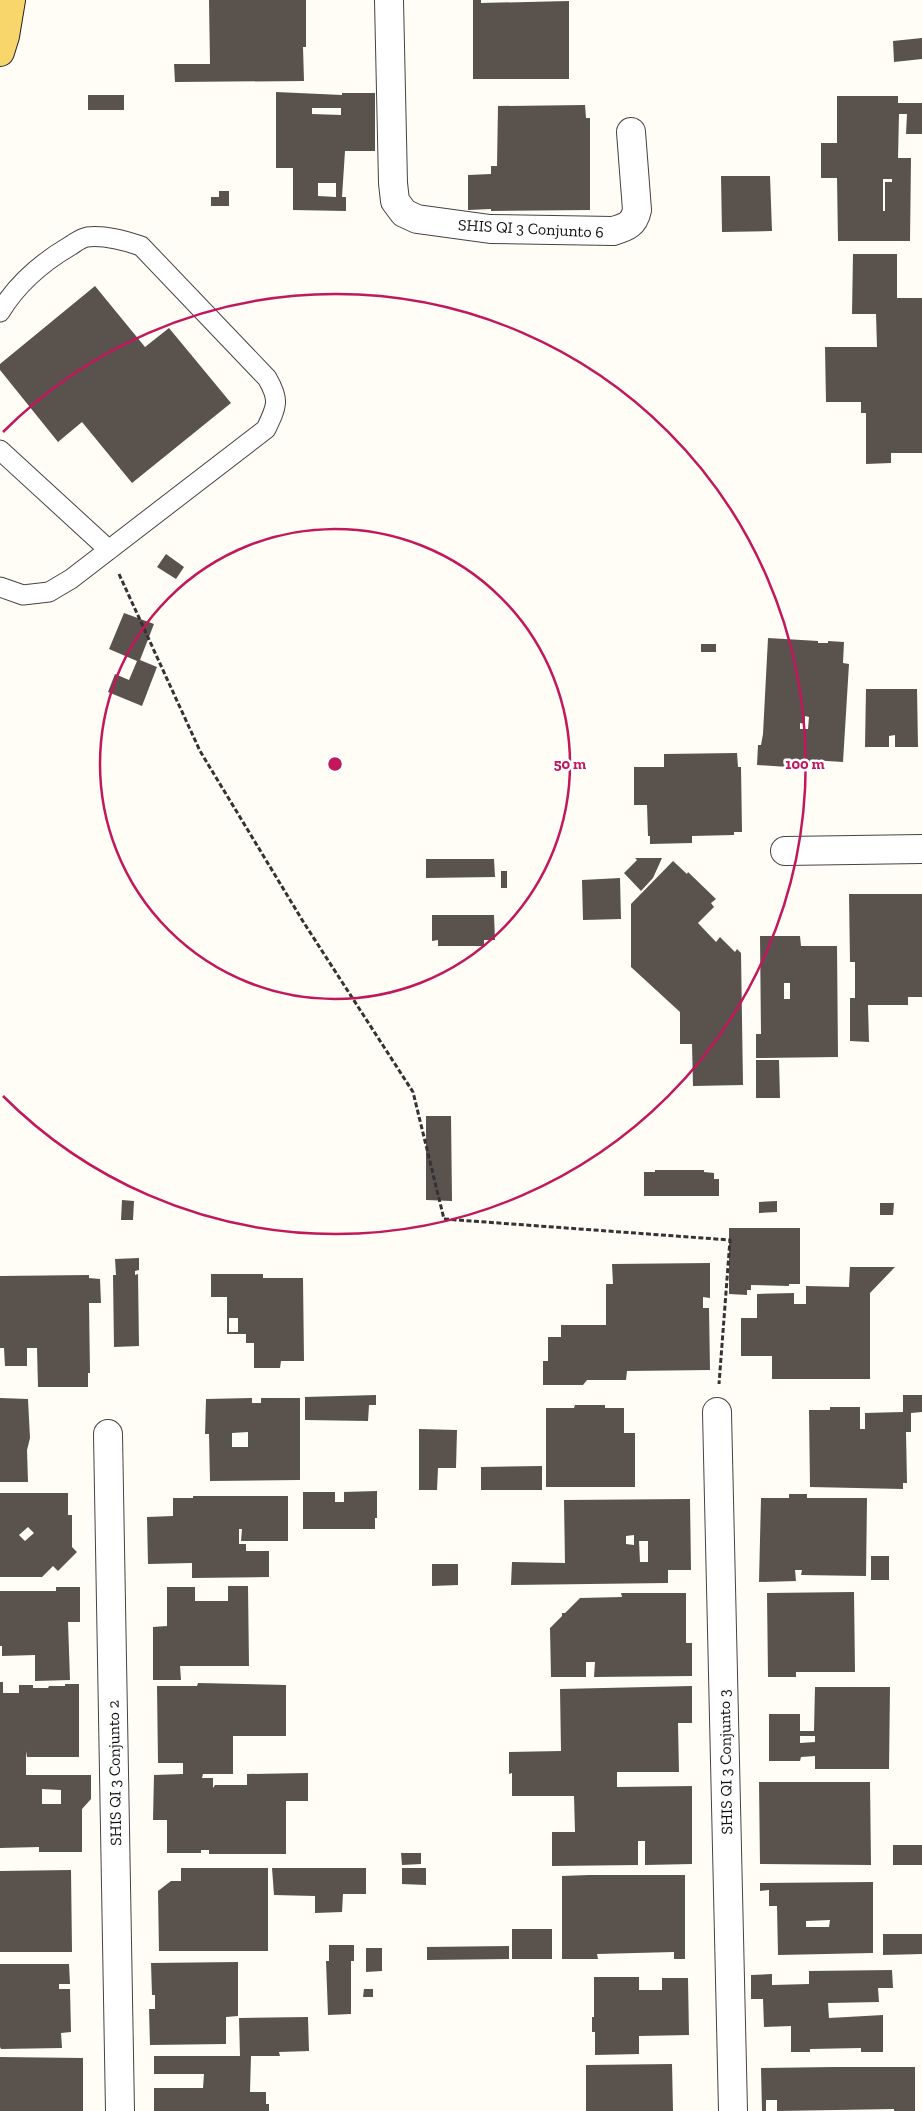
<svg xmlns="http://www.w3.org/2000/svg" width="922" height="2111" font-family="'Zilla Slab',serif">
<rect width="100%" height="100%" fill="#fffdf5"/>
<path fill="#5a524d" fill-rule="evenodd" d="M 209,0 L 306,0 L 306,47 L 303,47 L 304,81 L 175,82 L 174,64 L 210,64 Z
M 473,0 L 481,0 L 481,3 L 569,1 L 569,79 L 473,79 Z
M 922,38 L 922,59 L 894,62 L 893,41 Z
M 276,92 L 342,95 L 342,93 L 375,93 L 375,151 L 345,151 L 342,197 L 346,197 L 346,211 L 293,210 L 293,168 L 276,168 ZM 312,108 L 341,108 L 341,115 L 312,114 ZM 318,183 L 336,183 L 336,197 L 318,196 Z
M 88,95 L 124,95 L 124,110 L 88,110 Z
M 837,96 L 898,96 L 898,103 L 922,103 L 922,134 L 906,134 L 907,114 L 899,114 L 898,158 L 911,158 L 910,241 L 838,241 L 837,178 L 821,178 L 821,143 L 837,143 ZM 883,179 L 892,179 L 892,182 L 885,182 L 885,211 L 883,211 Z
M 585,105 L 586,118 L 590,118 L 590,210 L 491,211 L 491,209 L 468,210 L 468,175 L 491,174 L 491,166 L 497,166 L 498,106 Z
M 721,176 L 770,176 L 772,231 L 722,232 Z
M 219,191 L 229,191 L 229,206 L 211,206 L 211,197 L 219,197 Z
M 853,254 L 897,254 L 897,298 L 922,298 L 922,453 L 891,453 L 891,463 L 866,464 L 866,413 L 861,413 L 861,402 L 826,402 L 825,347 L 877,347 L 876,314 L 852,314 Z
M 95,286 L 145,347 L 169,328 L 231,403 L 132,483 L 82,422 L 58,442 L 0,370 L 0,364 Z
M 166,554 L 184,567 L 176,579 L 157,567 Z
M 124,613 L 154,624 L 140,660 L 157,667 L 142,706 L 108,692 L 115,674 L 129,680 L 137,661 L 109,649 Z
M 768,638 L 818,641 L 818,643 L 828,643 L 828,641 L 844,642 L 843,663 L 849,664 L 843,762 L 811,760 L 810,766 L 804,765 L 803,768 L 757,765 L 758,745 L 761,745 L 763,734 ZM 805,716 L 809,717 L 808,729 L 800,729 L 800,723 L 805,724 Z
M 701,644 L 716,644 L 716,652 L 701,652 Z
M 866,689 L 917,689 L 918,747 L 895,747 L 895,735 L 889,736 L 889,747 L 865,747 Z
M 737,753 L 738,767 L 741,767 L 742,832 L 734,832 L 734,835 L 692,836 L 692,843 L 650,844 L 650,836 L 648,836 L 647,805 L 634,805 L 634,767 L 664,767 L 664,754 Z
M 635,858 L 662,858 L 653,878 L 641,891 L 624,873 L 637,860 Z
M 426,859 L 494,859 L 495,877 L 426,878 Z
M 673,861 L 687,874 L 688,872 L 716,899 L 711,903 L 714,907 L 698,923 L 716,942 L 720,937 L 735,952 L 737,949 L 741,953 L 743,1085 L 693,1086 L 692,1044 L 680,1044 L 680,1012 L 631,967 L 631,904 Z
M 501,871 L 507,871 L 507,888 L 501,888 Z
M 620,878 L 621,919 L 583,920 L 582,880 Z
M 849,894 L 922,894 L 922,997 L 908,997 L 908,1005 L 868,1005 L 869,1042 L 850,1041 L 850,998 L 855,998 L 855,962 L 850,962 Z
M 432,915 L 494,915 L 495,940 L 484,940 L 484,946 L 438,946 L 438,940 L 432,941 Z
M 760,936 L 800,936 L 801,946 L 837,946 L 838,1057 L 756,1058 L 756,1034 L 761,1034 ZM 784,983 L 790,983 L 790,999 L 784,999 Z
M 756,1060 L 779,1060 L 780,1098 L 756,1098 Z
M 426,1116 L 451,1116 L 452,1201 L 426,1200 Z
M 655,1170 L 704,1170 L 704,1172 L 714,1173 L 714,1179 L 719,1179 L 719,1196 L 644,1196 L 644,1172 L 655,1172 Z
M 122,1200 L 134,1201 L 133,1220 L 121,1220 Z
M 777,1201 L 777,1212 L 759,1213 L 759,1202 Z
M 880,1203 L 894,1203 L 893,1215 L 880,1215 Z
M 729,1228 L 800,1228 L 800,1284 L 789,1284 L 789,1286 L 751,1285 L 751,1290 L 747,1290 L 747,1295 L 729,1294 Z
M 139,1258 L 139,1270 L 135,1271 L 135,1275 L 138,1274 L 139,1346 L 114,1347 L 113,1275 L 116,1275 L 115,1259 Z
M 710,1263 L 710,1298 L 703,1297 L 703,1308 L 709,1308 L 710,1370 L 627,1371 L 626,1380 L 587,1380 L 583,1385 L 543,1385 L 543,1361 L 548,1361 L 548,1337 L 561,1337 L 561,1325 L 606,1325 L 606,1284 L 613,1284 L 612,1264 Z
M 850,1267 L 895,1267 L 870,1293 L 870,1379 L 772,1379 L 772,1356 L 741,1356 L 741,1318 L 757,1318 L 757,1294 L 794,1293 L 794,1304 L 806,1304 L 806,1286 L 849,1287 Z
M 211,1274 L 263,1274 L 263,1278 L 303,1278 L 304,1361 L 281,1361 L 280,1368 L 254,1368 L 254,1343 L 246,1343 L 246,1334 L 227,1334 L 227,1297 L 211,1297 ZM 229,1318 L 238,1318 L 238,1332 L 229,1332 Z
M 89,1275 L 89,1278 L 100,1279 L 101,1303 L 89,1303 L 90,1373 L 88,1373 L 88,1387 L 38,1387 L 37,1348 L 27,1348 L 27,1366 L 5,1366 L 4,1348 L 0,1348 L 0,1276 Z
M 376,1395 L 376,1405 L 369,1405 L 368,1421 L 305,1420 L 305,1397 Z
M 903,1395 L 922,1395 L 922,1412 L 911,1413 L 911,1432 L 906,1432 L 907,1483 L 903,1483 L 903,1489 L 810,1487 L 809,1410 L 830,1410 L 830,1407 L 860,1407 L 860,1429 L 865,1429 L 865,1413 L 903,1412 Z
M 0,1398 L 28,1399 L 30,1438 L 27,1450 L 28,1482 L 0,1482 Z
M 252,1398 L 252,1403 L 261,1403 L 261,1398 L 300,1398 L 300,1480 L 210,1481 L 209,1434 L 205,1434 L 206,1399 ZM 248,1432 L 248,1447 L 232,1447 L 232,1433 Z
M 575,1405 L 605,1405 L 605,1408 L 624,1408 L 624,1433 L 635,1433 L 635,1487 L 546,1487 L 546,1408 L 574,1408 Z
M 419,1429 L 457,1430 L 456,1468 L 438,1468 L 437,1490 L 419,1490 Z
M 542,1466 L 542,1490 L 481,1490 L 481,1467 Z
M 377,1491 L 377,1518 L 375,1518 L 375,1529 L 303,1529 L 303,1492 L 335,1492 L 335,1502 L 344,1502 L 344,1492 Z
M 0,1493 L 68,1493 L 68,1515 L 72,1515 L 72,1547 L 77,1552 L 58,1571 L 53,1566 L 42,1577 L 0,1577 ZM 28,1527 L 34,1533 L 25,1541 L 19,1535 Z
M 789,1494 L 807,1494 L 807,1498 L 867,1498 L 866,1576 L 801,1575 L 802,1570 L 795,1570 L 796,1581 L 759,1582 L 761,1498 L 789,1498 Z
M 193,1496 L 288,1496 L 288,1541 L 241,1541 L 242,1529 L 239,1529 L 239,1544 L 246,1544 L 246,1551 L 269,1551 L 269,1577 L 192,1578 L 192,1563 L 148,1564 L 147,1517 L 173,1516 L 173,1498 L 193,1498 Z
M 690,1499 L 691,1570 L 668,1570 L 668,1583 L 511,1585 L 512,1562 L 565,1563 L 564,1500 ZM 634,1535 L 634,1545 L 626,1544 L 626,1536 ZM 639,1541 L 648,1541 L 648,1562 L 640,1562 Z
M 871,1556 L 889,1556 L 889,1580 L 871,1580 Z
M 432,1564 L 458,1564 L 458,1585 L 432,1586 Z
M 228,1586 L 248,1586 L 249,1666 L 180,1666 L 181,1680 L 153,1680 L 153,1627 L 167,1626 L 167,1587 L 195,1587 L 195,1601 L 228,1601 Z
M 56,1587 L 80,1587 L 80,1622 L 68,1622 L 70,1680 L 35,1681 L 35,1655 L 2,1656 L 2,1646 L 0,1646 L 0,1591 L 56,1591 Z
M 854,1592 L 855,1672 L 796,1672 L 796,1677 L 768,1677 L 767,1593 Z
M 621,1593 L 686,1593 L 686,1643 L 692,1643 L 692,1676 L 594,1677 L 595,1662 L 586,1662 L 586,1677 L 551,1677 L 550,1628 L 562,1616 L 562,1613 L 565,1613 L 580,1598 L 622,1597 Z
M 0,1682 L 3,1682 L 3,1693 L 19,1693 L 19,1685 L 33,1685 L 33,1688 L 48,1688 L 49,1686 L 65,1686 L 65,1684 L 79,1684 L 79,1757 L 27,1757 L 26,1751 L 26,1775 L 91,1775 L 91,1799 L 82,1809 L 82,1852 L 39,1852 L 39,1847 L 0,1848 ZM 42,1789 L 61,1790 L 61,1804 L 42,1804 Z
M 198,1683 L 286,1685 L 286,1736 L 233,1736 L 233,1774 L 203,1774 L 202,1778 L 213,1778 L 213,1788 L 215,1785 L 247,1785 L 247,1774 L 308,1773 L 308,1801 L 286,1801 L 286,1854 L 209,1854 L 209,1850 L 201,1850 L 201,1853 L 167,1853 L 167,1820 L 153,1820 L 154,1775 L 183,1774 L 183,1763 L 158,1763 L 157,1686 L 197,1686 Z
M 692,1686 L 692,1723 L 678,1723 L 679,1772 L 617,1772 L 617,1787 L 692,1786 L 692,1864 L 645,1865 L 645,1841 L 638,1841 L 638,1865 L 552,1866 L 552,1832 L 575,1832 L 574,1796 L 512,1796 L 512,1773 L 509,1774 L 509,1752 L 561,1751 L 560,1689 Z
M 815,1687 L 890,1687 L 889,1769 L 815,1769 L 815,1756 L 801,1757 L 800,1761 L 769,1761 L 769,1714 L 800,1714 L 800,1731 L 814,1731 ZM 800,1736 L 815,1736 L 815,1742 L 800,1743 Z
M 759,1782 L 870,1782 L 871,1865 L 760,1864 Z
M 893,1845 L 922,1845 L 922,1865 L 893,1865 Z
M 401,1853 L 421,1853 L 421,1864 L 402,1865 Z
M 181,1868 L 268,1868 L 268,1951 L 159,1951 L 158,1891 L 171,1881 L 181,1881 Z
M 272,1868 L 366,1868 L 366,1894 L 343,1894 L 342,1912 L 315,1913 L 315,1896 L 274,1895 Z
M 402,1868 L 426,1868 L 426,1885 L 402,1884 Z
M 71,1870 L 72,1952 L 0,1952 L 0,1871 Z
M 589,1875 L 685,1875 L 685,1959 L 674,1959 L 674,1952 L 597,1954 L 598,1959 L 562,1959 L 562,1876 Z
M 873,1882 L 873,1953 L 778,1955 L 777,1906 L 769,1906 L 769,1890 L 760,1891 L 760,1883 ZM 830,1920 L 829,1927 L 806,1927 L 806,1921 Z
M 512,1929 L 552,1929 L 552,1959 L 512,1959 Z
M 883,1934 L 922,1934 L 922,1954 L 883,1955 Z
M 329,1945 L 354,1945 L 354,1961 L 351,1961 L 351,2014 L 328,2015 L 326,1961 L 329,1961 Z
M 509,1946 L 509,1959 L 427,1960 L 427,1947 Z
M 366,1948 L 382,1948 L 382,1971 L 366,1972 Z
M 238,1962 L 238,2016 L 226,2017 L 226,2044 L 150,2045 L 149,2009 L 155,2009 L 155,1995 L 152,1995 L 151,1963 Z
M 0,1964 L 69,1964 L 70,1984 L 59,1984 L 59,1989 L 70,1989 L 71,2032 L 61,2033 L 62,2048 L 1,2049 L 0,2047 Z
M 892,1970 L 893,1988 L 878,1988 L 879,2002 L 828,2003 L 829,2018 L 883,2015 L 883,2052 L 861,2052 L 861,2048 L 810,2049 L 810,2052 L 791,2052 L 791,2026 L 764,2027 L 763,1999 L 751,1999 L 751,1975 L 772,1974 L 772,1985 L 809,1984 L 809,1971 Z
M 594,1977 L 639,1977 L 639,1990 L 662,1990 L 662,1978 L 688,1978 L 689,2035 L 639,2036 L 639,2054 L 595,2055 L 595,2032 L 592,2032 L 592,2017 L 594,2017 Z
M 364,1989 L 373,1989 L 373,1997 L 363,1997 Z
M 308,2017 L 309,2051 L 279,2052 L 280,2056 L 251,2056 L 250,2092 L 266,2092 L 266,2104 L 269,2104 L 269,2111 L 154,2111 L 154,2088 L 203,2088 L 204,2074 L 154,2074 L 154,2056 L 240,2056 L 239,2018 Z
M 0,2057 L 83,2058 L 83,2111 L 0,2111 Z
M 672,2064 L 673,2111 L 586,2111 L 586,2065 Z
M 834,2067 L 915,2067 L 915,2111 L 894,2111 L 894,2109 L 777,2111 L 777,2100 L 766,2100 L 766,2111 L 762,2111 L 761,2068 Z"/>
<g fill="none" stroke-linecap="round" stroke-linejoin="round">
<g stroke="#444" stroke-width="21">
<path id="lane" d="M 0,312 C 17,284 41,263 70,246 C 75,243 81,238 87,237 C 105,235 123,240 141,246 L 267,378 C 280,400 277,406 266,429 L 71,579 L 49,592 L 23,595 L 0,587
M 0,450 L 109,550"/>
</g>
<g stroke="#444" stroke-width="30">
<path id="street" d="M 389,0 L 393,183 L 395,201 L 404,213 L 417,219 L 490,229 L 613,231 C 627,227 634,224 637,210 L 631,132
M 785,851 L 922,849
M 717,1412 L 733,2111
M 108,1434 L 120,2111"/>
</g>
<g stroke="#222" stroke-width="30">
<path id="primary" d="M 0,52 L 5,36 L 11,0"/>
</g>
<path stroke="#333" stroke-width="3" stroke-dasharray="5 2.5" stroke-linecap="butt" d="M 119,574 L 200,751 L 304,923 L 413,1092 L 444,1219 L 730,1240 L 719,1384"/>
<use href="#lane" stroke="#fff" stroke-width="19"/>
<use href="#street" stroke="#fff" stroke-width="28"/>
<use href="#primary" stroke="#f9d66b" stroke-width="28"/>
</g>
<g fill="none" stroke="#c2185b" stroke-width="2.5">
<circle cx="335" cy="764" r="235"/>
<path d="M3 432A470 470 0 1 1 3 1096"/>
</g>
<g text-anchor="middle" stroke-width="5" stroke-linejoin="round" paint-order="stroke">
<g font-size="16" fill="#111" stroke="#fff">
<text transform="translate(531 228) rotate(3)" y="6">SHIS QI 3 Conjunto 6</text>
<text transform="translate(725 1762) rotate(-91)" y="6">SHIS QI 3 Conjunto 3</text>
<text transform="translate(114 1773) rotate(-91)" y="6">SHIS QI 3 Conjunto 2</text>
</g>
</g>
<circle cx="335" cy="764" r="8" fill="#c2185b" stroke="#fff" stroke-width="2.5"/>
<g font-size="15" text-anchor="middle" font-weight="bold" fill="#c2185b" stroke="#fff" stroke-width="5" stroke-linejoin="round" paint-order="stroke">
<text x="570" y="769">50 m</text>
<text x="805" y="769">100 m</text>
</g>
</svg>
